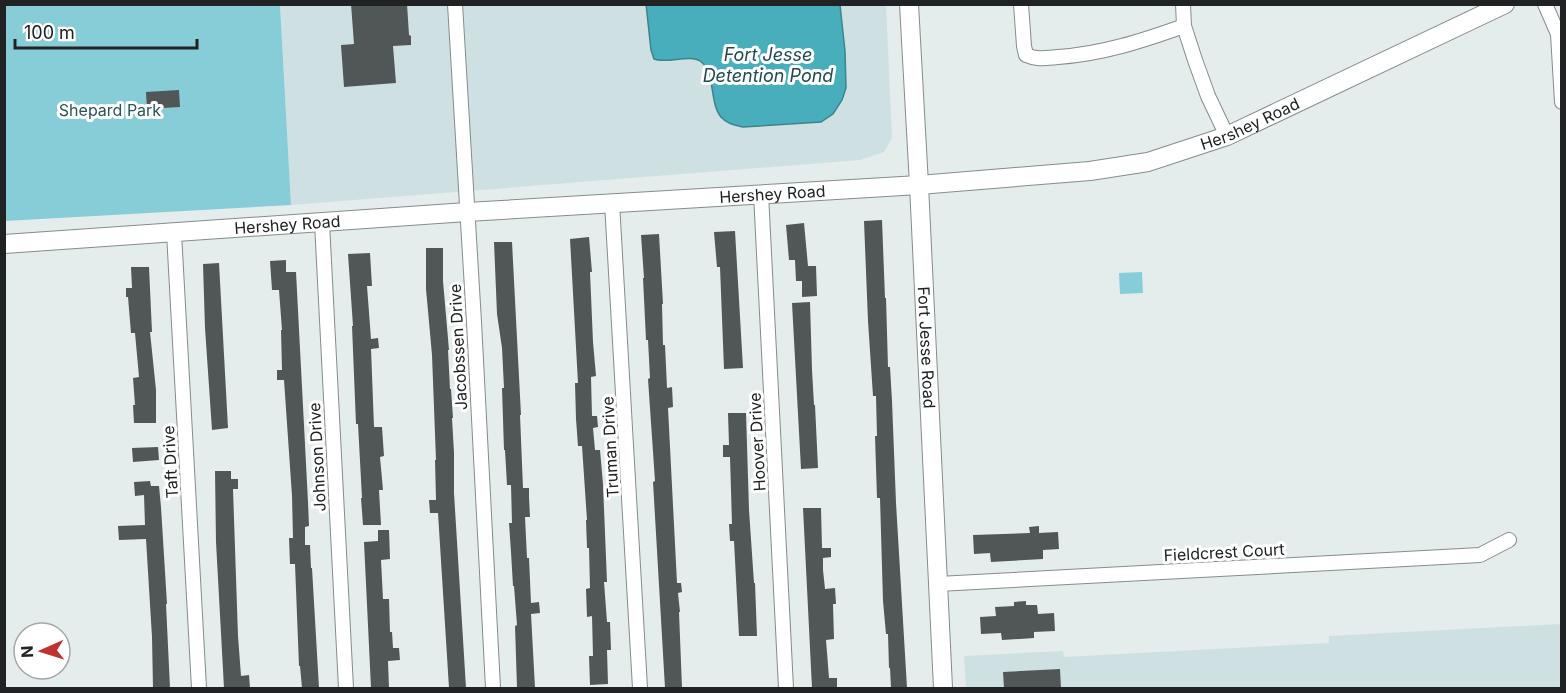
<svg xmlns="http://www.w3.org/2000/svg" width="1566" height="693" font-family="Inter,sans-serif">
<rect width="100%" height="100%" fill="#e4ecec"/>
<path fill="#cfe0e2" d="M 280,5 L 886,5 L 892,138 L 884,152 L 860,160 L 291,205 Z
M 1561,624 L 1561,688 L 966,688 L 964,656 L 1063,651 L 1064,657 L 1329,643 L 1329,636 Z"/>
<path fill="#86cdd7" d="M 5,5 L 280,5 L 291,205 L 5,221 Z
M 1142,272 L 1143,293 L 1120,294 L 1119,273 Z"/>
<path fill="#49aebb" stroke="#3d848d" stroke-width="1.5" d="M 646,4 L 840,5 L 845,51 L 846,88 L 842,100 L 833,114 L 821,122 L 743,127 C 735,125 727,124 721,117 C 709,103 716,72 700,61 C 690,54 667,64 654,59 L 651,50 Z"/>
<path fill="#515757" d="M 351,4 L 407,4 L 409,35 L 411,36 L 411,45 L 393,46 L 396,83 L 344,87 L 341,45 L 354,44 Z
M 179,90 L 180,107 L 147,109 L 146,92 Z
M 882,220 L 885,298 L 886,298 L 888,367 L 890,367 L 892,401 L 896,503 L 907,688 L 891,688 L 890,668 L 889,668 L 888,634 L 886,634 L 883,601 L 880,498 L 877,498 L 875,436 L 877,436 L 876,396 L 873,396 L 868,321 L 864,221 Z
M 804,223 L 808,266 L 816,266 L 817,296 L 802,297 L 802,281 L 796,281 L 795,260 L 789,260 L 786,225 Z
M 735,231 L 743,368 L 724,369 L 720,267 L 717,267 L 714,232 Z
M 659,234 L 663,304 L 662,304 L 663,345 L 665,345 L 667,388 L 672,387 L 673,407 L 668,408 L 677,583 L 681,583 L 682,592 L 678,593 L 680,612 L 679,612 L 682,688 L 665,688 L 653,482 L 655,481 L 648,379 L 650,378 L 648,340 L 646,340 L 643,278 L 644,278 L 641,235 Z
M 589,237 L 592,272 L 590,272 L 593,342 L 596,376 L 591,377 L 592,416 L 597,416 L 598,427 L 593,428 L 595,450 L 600,450 L 603,484 L 607,582 L 604,582 L 607,622 L 610,622 L 611,650 L 607,650 L 608,684 L 590,685 L 589,656 L 593,656 L 592,616 L 587,617 L 586,589 L 590,588 L 589,548 L 587,548 L 586,520 L 587,520 L 582,446 L 578,446 L 576,419 L 575,383 L 578,383 L 570,239 Z
M 494,242 L 512,242 L 521,415 L 520,415 L 523,488 L 529,488 L 529,497 L 530,517 L 525,517 L 527,558 L 529,558 L 531,603 L 539,602 L 540,613 L 531,614 L 535,688 L 517,688 L 515,626 L 517,625 L 514,586 L 513,586 L 511,552 L 509,523 L 512,523 L 511,485 L 507,485 L 505,450 L 504,450 L 502,388 L 504,388 L 502,348 L 497,314 Z
M 426,248 L 443,248 L 443,281 L 449,350 L 448,350 L 450,389 L 451,389 L 453,418 L 452,418 L 454,453 L 454,493 L 466,688 L 449,688 L 438,513 L 430,513 L 429,500 L 436,500 L 435,460 L 436,460 L 432,355 L 426,289 Z
M 370,253 L 372,286 L 367,286 L 371,339 L 378,338 L 379,348 L 371,349 L 374,427 L 382,427 L 384,456 L 380,457 L 383,490 L 379,490 L 381,525 L 363,525 L 361,498 L 362,498 L 358,424 L 356,424 L 352,326 L 353,326 L 348,254 Z
M 286,260 L 286,272 L 296,272 L 308,502 L 309,526 L 305,527 L 305,545 L 310,545 L 311,568 L 312,568 L 319,688 L 302,688 L 300,666 L 299,666 L 295,564 L 290,564 L 289,538 L 293,538 L 292,496 L 284,380 L 277,380 L 277,370 L 282,370 L 281,330 L 282,330 L 279,290 L 272,290 L 270,261 Z
M 219,263 L 228,428 L 212,430 L 205,328 L 203,264 Z
M 131,267 L 149,267 L 152,332 L 150,332 L 156,390 L 156,423 L 134,423 L 133,405 L 135,405 L 133,378 L 139,377 L 135,333 L 131,333 L 128,297 L 126,297 L 126,288 L 132,288 Z
M 810,302 L 812,370 L 814,405 L 815,405 L 818,468 L 801,469 L 792,303 Z
M 728,413 L 746,413 L 749,510 L 754,583 L 755,583 L 757,636 L 739,636 L 734,541 L 730,541 L 729,524 L 732,524 L 730,457 L 723,457 L 723,445 L 729,445 Z
M 158,447 L 159,460 L 133,462 L 132,448 Z
M 215,471 L 231,471 L 231,479 L 238,479 L 238,489 L 233,489 L 238,636 L 241,676 L 249,675 L 250,688 L 224,688 L 216,542 Z
M 150,481 L 151,486 L 159,486 L 161,507 L 167,604 L 166,604 L 170,688 L 153,688 L 152,637 L 146,539 L 119,540 L 118,526 L 145,525 L 144,495 L 135,496 L 134,482 Z
M 803,508 L 821,508 L 822,548 L 831,548 L 831,557 L 823,558 L 823,570 L 825,589 L 835,588 L 836,604 L 833,604 L 834,639 L 826,640 L 829,678 L 837,678 L 837,688 L 812,688 Z
M 1039,526 L 1039,533 L 1058,532 L 1059,549 L 1043,550 L 1043,559 L 991,562 L 990,553 L 974,554 L 973,535 L 1030,533 L 1029,527 Z
M 378,530 L 389,530 L 390,559 L 381,560 L 383,599 L 389,599 L 390,632 L 392,632 L 393,648 L 399,648 L 400,660 L 388,661 L 389,688 L 371,688 L 364,542 L 378,541 Z
M 1026,601 L 1026,605 L 1037,605 L 1038,614 L 1054,613 L 1055,631 L 1034,632 L 1034,638 L 1002,640 L 1001,633 L 981,634 L 980,617 L 996,616 L 995,607 L 1014,606 L 1014,602 Z
M 1060,669 L 1061,688 L 1004,688 L 1003,672 Z"/>
<g fill="none" stroke-linecap="round" stroke-linejoin="round">
<g stroke="#858c8d" stroke-width="16">
<path id="minor" d="M 455,4 L 474,322 L 493,688
M 1021,4 L 1024,46 L 1026,55 C 1037,60 1046,58 1058,57 C 1102,54 1142,41 1184,26
M 1183,4 L 1184,26 L 1195,60 L 1208,96 L 1227,136
M 1545,4 L 1558,34 L 1562,102
M 761,194 L 786,688
M 612,203 L 640,688
M 322,223 L 346,688
M 174,233 L 199,688
M 938,584 L 1480,555 L 1509,540"/>
</g>
<g stroke="#858c8d" stroke-width="20">
<g id="secondary">
<path id="s1" d="M 909,4 L 919,185 L 943,688"/>
<path id="s2" d="M 4,244 L 467,212 L 919,185 L 1090,171 L 1148,162 L 1227,136 L 1505,4"/>
</g>
</g>
<use href="#minor" stroke="#fff" stroke-width="14"/>
<use href="#secondary" stroke="#fff" stroke-width="18"/>
</g>
<g text-anchor="middle" stroke-width="6" stroke-linejoin="round" paint-order="stroke">
<g font-size="16" fill="#29555b" stroke="#fff">
<text x="110" y="116">Shepard Park</text>
</g>
<g font-size="16" fill="#202223" stroke="#fff">
<text dy="6" stroke="none"><textPath href="#s2" startOffset="1256">Hershey Road</textPath></text>
<text dy="6" stroke="none"><textPath href="#s2" startOffset="770">Hershey Road</textPath></text>
<text dy="6" stroke="none"><textPath href="#s2" startOffset="284">Hershey Road</textPath></text>
<text dy="6" stroke="none"><textPath href="#s1" startOffset="344">Fort Jesse Road</textPath></text>
<text transform="translate(458 347) rotate(-93)" y="6">Jacobssen Drive</text>
<text transform="translate(757 442) rotate(-93)" y="6">Hoover Drive</text>
<text transform="translate(610 447) rotate(-93)" y="6">Truman Drive</text>
<text transform="translate(317 457) rotate(-93)" y="6">Johnson Drive</text>
<text transform="translate(170 462) rotate(-93)" y="6">Taft Drive</text>
<text transform="translate(1224 552) rotate(-3)" y="6">Fieldcrest Court</text>
</g>
<g font-size="18" font-style="italic" fill="#1e4b51" stroke="#fff">
<text x="768" y="61">Fort Jesse<tspan x="768" dy="21">Detention Pond</tspan></text>
</g>
</g>
<rect width="1566" height="693" fill="none" stroke="#202223" stroke-width="12"/>
<g transform="translate(42 651) rotate(267)"><circle r="28" fill="#ffffff" stroke="#a6a7a7" stroke-width="1.5"/>
<path d="M0-4.5L10 22L0 15L-10 22Z" fill="#c1322f"/>
<text y="-9" font-size="16" font-weight="bold" text-anchor="middle" fill="#202223">N</text>
</g>
<path d="M15 39v9h182v-9" fill="none" stroke="#202223" stroke-width="3"/>
<text x="24" y="39" font-size="18" fill="#202223" stroke="#ffffff" stroke-width="4.5" paint-order="stroke">100 m</text>
</svg>
